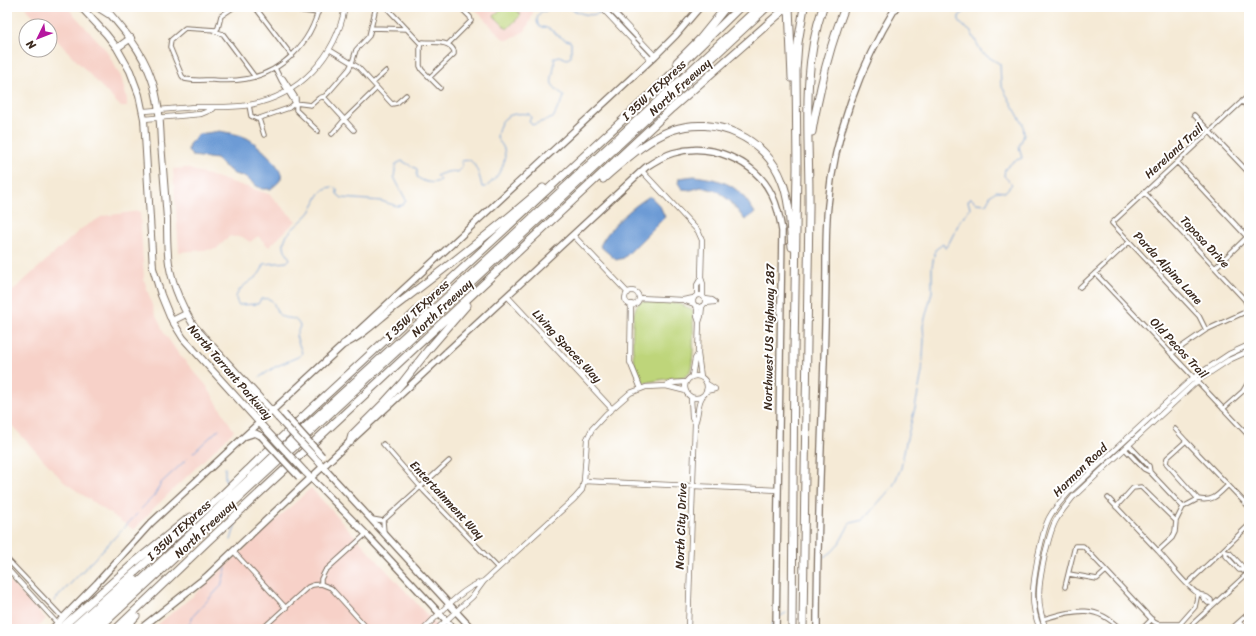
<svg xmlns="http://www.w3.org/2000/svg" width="1256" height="636" font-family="Sriracha,sans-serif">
<rect width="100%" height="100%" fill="#fff"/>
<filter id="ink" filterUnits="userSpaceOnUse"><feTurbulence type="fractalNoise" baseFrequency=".025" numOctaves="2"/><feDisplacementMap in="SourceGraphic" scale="8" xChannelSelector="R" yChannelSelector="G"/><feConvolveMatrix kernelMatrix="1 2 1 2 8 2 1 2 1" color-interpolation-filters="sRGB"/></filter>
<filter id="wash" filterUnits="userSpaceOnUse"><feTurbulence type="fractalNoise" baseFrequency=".012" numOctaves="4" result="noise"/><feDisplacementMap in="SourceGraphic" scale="16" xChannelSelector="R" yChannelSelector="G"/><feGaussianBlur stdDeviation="0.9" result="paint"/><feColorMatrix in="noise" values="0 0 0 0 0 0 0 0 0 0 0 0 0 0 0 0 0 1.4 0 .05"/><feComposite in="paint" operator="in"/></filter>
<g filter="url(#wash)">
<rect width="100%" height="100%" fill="#f5ead6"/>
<path fill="#f7d1c8" d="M 25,7 L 67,7 L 106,50 L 121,77 L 127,99 L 127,107 L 121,107 L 50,33 L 50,26 L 43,26 Z
M 473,7 L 536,7 L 534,9 L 530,22 L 525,31 L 508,40 L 502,38 Z
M 186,168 L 269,194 L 296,221 L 269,247 L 258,236 L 250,242 L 241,236 L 234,237 L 230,236 L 216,249 L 179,252 L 173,169 Z
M 140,211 L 144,279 L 154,312 L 165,334 L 178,353 L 206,385 L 234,431 L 153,509 L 134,530 L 64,482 L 7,420 L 7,296 L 81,229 L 103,216 Z
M 311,488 L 440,629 L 152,629 L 193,596 Z
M 7,579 L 46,619 L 36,629 L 7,629 Z"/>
<path fill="#bed57a" stroke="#7c804c" d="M 503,7 L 514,7 L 521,15 L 507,29 L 494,16 Z
M 642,301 C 659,302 680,300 693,311 C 693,323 695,364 689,373 C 688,374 686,376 684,377 L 671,378 L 643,383 C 641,379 637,374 635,369 C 632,359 631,316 636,307 C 637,304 639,303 642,301 Z"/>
<path fill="#6d9bd5" stroke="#54627a" d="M 220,131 C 229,133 239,134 247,138 C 255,142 285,168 281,178 C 280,182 274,186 271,189 L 262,189 L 255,185 L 246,177 L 234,174 L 216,159 L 192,156 L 188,150 L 189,144 L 199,134 Z
M 694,176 C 726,180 738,185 755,213 L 745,220 L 730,201 L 717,191 L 701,187 L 691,190 L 682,189 L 678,183 L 679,178 Z
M 650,196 L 660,206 L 665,217 L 624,258 L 616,260 L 600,246 C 608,228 633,206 650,196 Z"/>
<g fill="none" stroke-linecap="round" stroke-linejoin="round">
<path stroke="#6d9bd5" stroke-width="1" d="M 570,7 L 571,9 C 581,14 593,18 603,11
M 260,377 L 275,367 L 300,356 L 302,353 L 296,336 L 300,326 C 294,314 289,321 281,316 C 272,310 278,296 261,299 L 258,304 L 239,305 C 229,293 248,283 256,277 C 260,274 263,268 264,264 L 287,262 L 290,259 C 286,252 282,247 285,239 C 287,232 305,219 310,212 C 315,206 316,197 321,192 C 325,188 333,185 337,189 L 337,194 L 342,198 L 381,201 L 397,206 L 403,205 L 406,200 L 394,177 L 396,164 L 402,161 L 417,169 L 417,177 C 423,182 434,185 440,180 L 436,176 C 443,173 451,170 458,172 L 460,170 L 462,166 L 461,161 L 470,160 C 477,166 480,177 482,187 L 486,187 C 497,178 508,164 504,149 C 503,145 499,142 497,138 C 499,117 509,112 529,114 L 531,118 L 529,121 L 532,125 L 553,118 C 554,116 555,114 556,112 C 558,106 563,103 564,96 C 561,93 555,89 552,84 C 550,80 556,66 554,58 L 559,56 L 567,59 L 571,57 L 571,43 L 570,41 C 559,40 552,26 540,27 C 535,22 537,15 542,11 L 546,11 L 547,7
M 193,453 L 219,429
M 225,468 L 225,477 L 226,483
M 141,509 L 154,496 L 161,483 L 187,459
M 231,540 L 236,523
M 823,557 C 837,553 843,535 850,523 L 863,520 L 893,486 L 901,468 L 906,442 L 915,408 L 922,372 L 924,340 L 923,326 L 932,292 L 932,267 L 935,250 L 943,244 L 945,248 L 947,247 L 959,223 L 970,208 L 968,201 L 971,198 L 976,203 L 986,204 L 991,195 L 996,191 L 1005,192 L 1012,184 L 1004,176 L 1005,169 L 1014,161 L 1022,158 L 1019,147 L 1024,135 L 1023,124 L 1001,85 L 1000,64 L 982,53 L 971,32 L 961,24 L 959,20 L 959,16 L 971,7
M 54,601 L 137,514
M 778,617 L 786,613
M 187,629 L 193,616 L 221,586 L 226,568
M 771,629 L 774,620"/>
</g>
</g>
<g filter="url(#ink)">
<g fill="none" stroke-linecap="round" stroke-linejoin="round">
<g stroke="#7c6d5e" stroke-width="5.5">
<path id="minor" d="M 234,7 L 221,16 L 218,28 L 216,30 L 185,28 L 171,40 L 170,47 L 182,76 L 185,79 C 193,81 203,80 212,80 C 224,81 235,81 246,79 C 283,72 311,43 319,7
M 255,7 L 292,56
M 256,7 L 260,9 L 264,7
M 275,7 L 318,13
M 386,7 L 421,44
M 371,28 L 407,29
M 214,31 L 223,34 L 255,77
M 421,44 L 423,42 C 434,43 449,40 454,51 L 454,54 L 430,77
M 421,44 L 420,47 L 420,66 L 422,70 L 440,88
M 448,44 L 471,21 L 470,17 L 460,7
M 330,50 L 358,67 L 392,104 L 397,103 L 406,95
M 275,68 L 281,80 L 295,103
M 280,77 L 283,78 L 296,98 L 296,110 L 318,131
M 373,83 L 386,71
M 324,97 L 354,130
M 1242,101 L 1249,109
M 249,105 L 251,116 L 257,119 L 289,108 L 295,103 L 311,105 L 319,98 L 325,96 L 329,92 L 349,69 L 352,63 L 356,50 L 369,36 L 376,7
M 1194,115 L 1249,173
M 259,119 L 264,135
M 332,134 L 345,119 L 377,88
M 1177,162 L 1249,239
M 1144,192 L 1244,299 L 1249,308 L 1243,313 L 1206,330 L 1171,354
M 1215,268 L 1249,235
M 1095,273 L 1249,436
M 1080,287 L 1129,242
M 1206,330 L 1199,316 L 1112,223 L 1249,95
M 1223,409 L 1243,391 L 1249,381
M 1175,429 L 1186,441
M 383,444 L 424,491 L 498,568
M 1129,445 L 1149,466 L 1150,472
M 1125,449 L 1144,469 L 1150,472 L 1183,507
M 1108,498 L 1158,551
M 1198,499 C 1213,502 1218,495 1228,485
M 1116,507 L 1133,488 L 1141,487 L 1176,521
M 372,519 L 383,521 L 384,533
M 383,521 L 449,461
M 234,552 L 286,608
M 1226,552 L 1230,553 L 1242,566 L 1243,571
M 7,559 L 63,618
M 7,568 L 58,624
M 1243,570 L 1239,570 L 1226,556 L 1226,552 L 1223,550 L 1249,525
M 1069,574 L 1097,579 L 1106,571
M 321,584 L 331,588 L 368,629
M 1187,584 L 1223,550
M 1065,587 L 1075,546 L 1083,546 L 1154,622 L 1158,624 L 1180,624 L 1195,607 L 1198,593
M 1203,595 L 1203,598 L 1208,603 L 1211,603
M 1213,605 L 1211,603 L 1211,600 C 1205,594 1203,597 1197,593 C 1184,584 1169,563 1158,551 L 1172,538 L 1175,532 L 1176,521 L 1183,507 L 1198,499 L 1166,463 L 1167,458 L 1186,441 L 1249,507
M 1043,619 C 1073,611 1095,603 1120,629
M 1239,622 L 1246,629
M 262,629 L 308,587 L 313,585 L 321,584 L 321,579 L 325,571 L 366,534
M 1138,629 L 1142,629 L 1152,619
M 1187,629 L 1249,572
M 1231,629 L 1249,613"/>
</g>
<g stroke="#7c6d5e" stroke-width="6">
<path id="tertiary" d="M 601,7 L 651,60
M 609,7 L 655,56
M 143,111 C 161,110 179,108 197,107 C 215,107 232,108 249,105 C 300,96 336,56 345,7
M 144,119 L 201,114 L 213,109
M 642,171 L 698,231 L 702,240 L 701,278 L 703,284 L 703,296
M 573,235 L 628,293
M625 298a7 7 0 1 1 14 0a7 7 0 1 1-14 0Z
M 697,295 L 697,285 L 701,278
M693 301a6 6 0 1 1 12 0a6 6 0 1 1-12 0Z
M 507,296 L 612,409
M 639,298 L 683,300
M 694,298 L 683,300 L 694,304
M 705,303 L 715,302 L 712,300 L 705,299
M 631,304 L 630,362 L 641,389
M 697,306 L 697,316 L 699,322 L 701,316 L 702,306
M 699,322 L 698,354 L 701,377
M685 387a11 11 0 1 1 22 0a11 11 0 1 1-22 0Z
M 692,376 L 695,359 L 698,354
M 666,386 L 686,391
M 706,391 L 715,389 L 707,384
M 695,423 C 699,414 697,405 702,397
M 584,481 L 778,490
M 424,629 C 440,613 462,588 484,581
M 437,629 L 473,596 L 484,581 L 574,499 L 582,490 L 584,481 L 587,439 L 592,429 L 606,414 L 630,393 L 646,387 L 666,386 L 672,383 L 686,382
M 688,629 L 695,423 L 692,417 L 691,397
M 1040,629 C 1029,603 1033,583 1038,556 C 1041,544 1043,531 1048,520 C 1053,509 1061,501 1069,492 L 1193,378 L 1229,354 L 1249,345
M 1046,629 C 1035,602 1039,582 1045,554 C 1048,543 1050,532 1055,522 C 1060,512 1067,505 1073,497 L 1197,381 L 1229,360 L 1249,351"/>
</g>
<g stroke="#7c6d5e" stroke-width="8">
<path id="secondary" d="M 246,436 L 255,433 L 261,436
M 323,467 L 472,629
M 311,478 L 366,534 L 454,629
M 52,629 L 97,583 L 151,523 L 655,56 L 676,35 L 700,7
M 140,629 L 206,577 L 301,487 L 646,167 C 655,161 663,156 673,153 C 710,142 755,160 772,195 C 778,207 780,218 782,231 L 776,629
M 817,629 C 817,540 821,450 824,361 C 825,328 826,295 826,262 C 826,243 826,224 828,205 C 834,135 860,66 896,7"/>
</g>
<g stroke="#7c6d5e" stroke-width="8">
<path id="primary" d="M 81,7 L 106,34 L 117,48 L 130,71 L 139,95 L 144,119 L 153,268 L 161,295 L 170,317 L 183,338 L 201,358 L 266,430
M 97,7 L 108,14
M 104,7 C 123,29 141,49 151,77 C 159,99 160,120 161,143 C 163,168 165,193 167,219 C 167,231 167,243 168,255 C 170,280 181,305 194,326 L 278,418
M 117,48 L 131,38
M 172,321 L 186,314
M 318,461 L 323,467
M 305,472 L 311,478"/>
</g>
<g stroke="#7c6d5e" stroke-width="9">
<path id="motorway" d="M 789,7 L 792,78
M 677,62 L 700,39 L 726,7
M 812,132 C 814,117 818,102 821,87 C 827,59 835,33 845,7
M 603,179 C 624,161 646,140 672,130 C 715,115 766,138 782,181 C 790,201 790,225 792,247
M 344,344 C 364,335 380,317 398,304 C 447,267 496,229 543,188
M 350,442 L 352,435 L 383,404 L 403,382 L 428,350 L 467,305
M 60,629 L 135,562 L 190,517
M 71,629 L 223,494 L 310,410 L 653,92 L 740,7
M 78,629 L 135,580
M 89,629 L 277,453 L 406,335 L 759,7
M 98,629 L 767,7
M 116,629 L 208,541 L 672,108 L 787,7
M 124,629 L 136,616
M 792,629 L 794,352 L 797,168 L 796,71 L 798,43 L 804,7
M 803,629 C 805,489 806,349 809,209 C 810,142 800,72 823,7"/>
</g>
<use href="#minor" stroke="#fff" stroke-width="3.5"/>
<use href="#tertiary" stroke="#fff" stroke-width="4.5"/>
<use href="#secondary" stroke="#fff" stroke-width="5.5"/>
<use href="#primary" stroke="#fff" stroke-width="6"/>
<use href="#motorway" stroke="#fff" stroke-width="7"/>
<g stroke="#7c6d5e" stroke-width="8" stroke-linecap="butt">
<path id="secondary-bridge" d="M 284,414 L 322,456
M 261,436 L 299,477"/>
</g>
<g stroke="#7c6d5e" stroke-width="8" stroke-linecap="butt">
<path id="primary-bridge" d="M 278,418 L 318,461
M 266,430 L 305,472"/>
</g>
<use href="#secondary-bridge" stroke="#fff" stroke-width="5.5"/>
<use href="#primary-bridge" stroke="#fff" stroke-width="6"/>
</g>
</g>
<g text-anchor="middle" stroke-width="4" stroke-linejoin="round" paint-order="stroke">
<g font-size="12" fill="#3b2a1e" stroke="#fff">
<text transform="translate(680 87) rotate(-42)" y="4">North Freeway</text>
<text transform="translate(654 90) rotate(-43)" y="4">I 35W TEXpress</text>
<text transform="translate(1174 151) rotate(-42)" y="4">Hereland Trail</text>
<text transform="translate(1205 242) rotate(47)" y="4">Toposa Drive</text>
<text transform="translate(1168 268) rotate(47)" y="4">Parda Alpina Lane</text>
<text transform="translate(442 308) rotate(-43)" y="4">North Freeway</text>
<text transform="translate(417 310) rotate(-43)" y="4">I 35W TEXpress</text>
<text transform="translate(769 337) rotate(-89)" y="4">Northwest US Highway 287</text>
<text transform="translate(567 346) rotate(47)" y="4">Living Spaces Way</text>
<text transform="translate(1179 348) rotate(47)" y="4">Old Pecos Trail</text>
<text transform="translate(230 372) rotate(49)" y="4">North Tarrant Parkway</text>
<text transform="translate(1080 470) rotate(-44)" y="4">Harmon Road</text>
<text transform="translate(447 500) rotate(47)" y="4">Entertainment Way</text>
<text transform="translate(681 526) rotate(-88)" y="4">North City Drive</text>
<text transform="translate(205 529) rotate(-43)" y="4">North Freeway</text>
<text transform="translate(179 530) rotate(-43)" y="4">I 35W TEXpress</text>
</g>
</g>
<rect width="1256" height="636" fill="none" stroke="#fff" stroke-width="24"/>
<g transform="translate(38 38) rotate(227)"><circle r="19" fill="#ffffff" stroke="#b1aaa5"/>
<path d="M0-3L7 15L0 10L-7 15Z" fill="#b5179e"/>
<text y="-6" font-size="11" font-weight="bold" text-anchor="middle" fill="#3b2a1e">N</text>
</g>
</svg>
